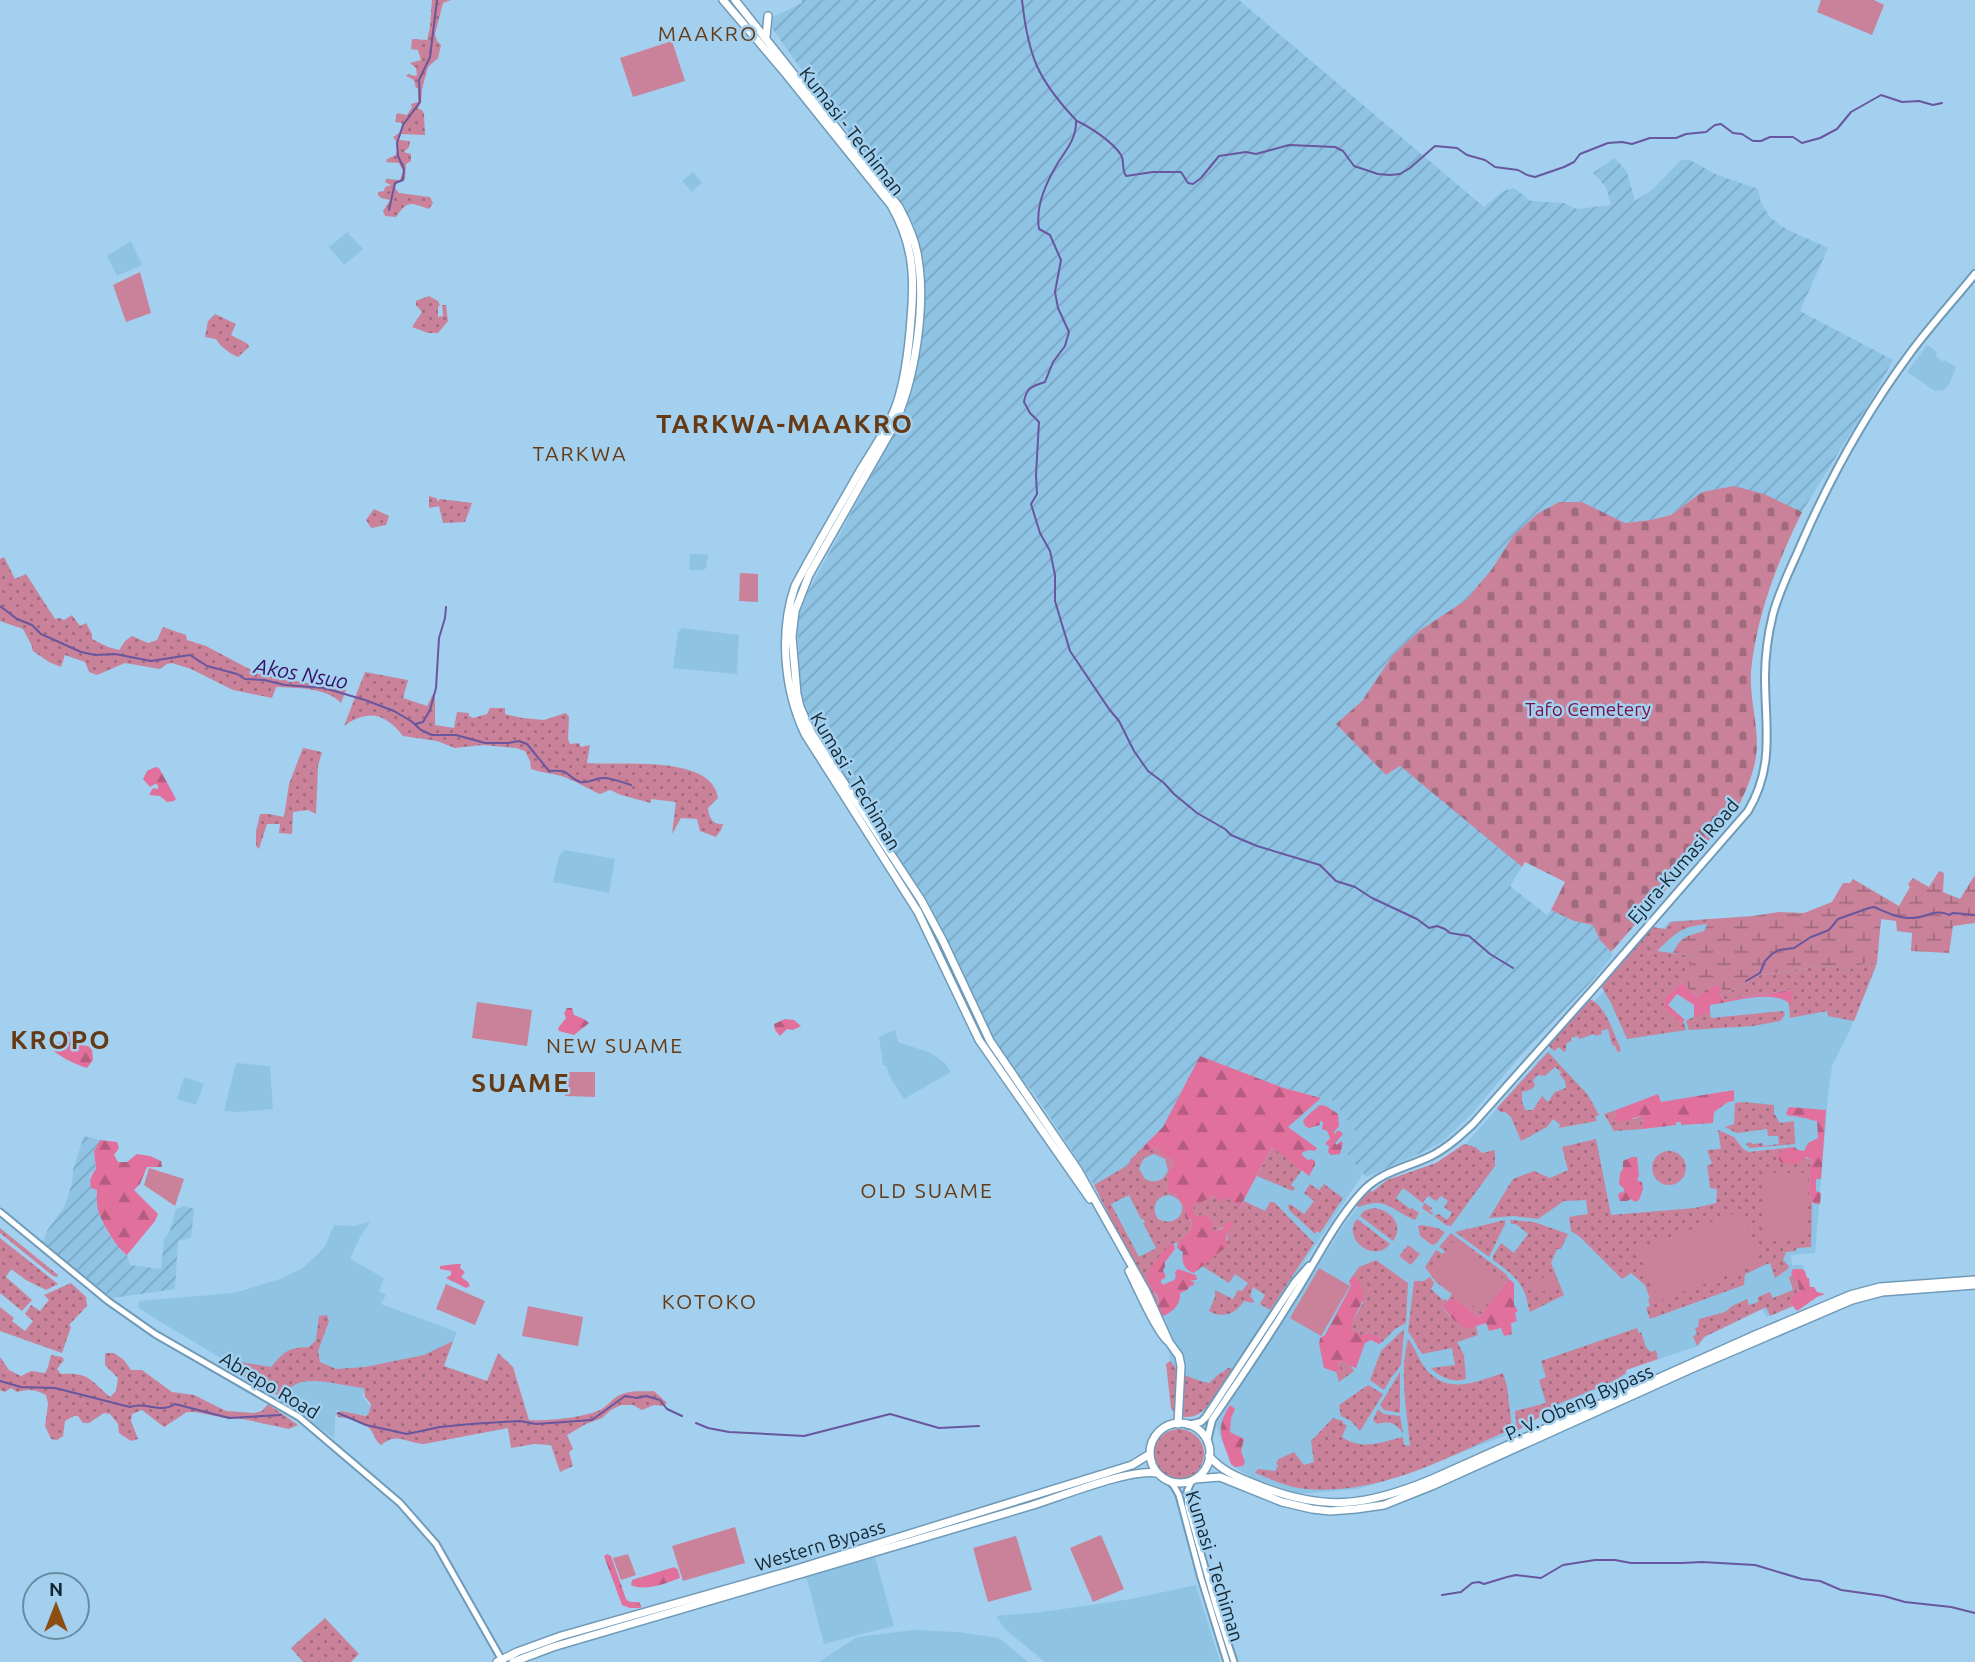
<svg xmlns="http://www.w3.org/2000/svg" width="1975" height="1662" font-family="Ubuntu,sans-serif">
<defs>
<pattern id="industrial-furrows" width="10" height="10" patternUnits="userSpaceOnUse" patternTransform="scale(1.75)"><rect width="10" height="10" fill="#8fc3e4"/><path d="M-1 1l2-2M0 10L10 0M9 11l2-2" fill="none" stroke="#7aa7c4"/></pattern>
<pattern id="grass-dots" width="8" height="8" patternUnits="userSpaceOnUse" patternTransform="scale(1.75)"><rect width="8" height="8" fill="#c9829a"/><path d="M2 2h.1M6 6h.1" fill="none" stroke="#a26a7e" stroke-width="1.8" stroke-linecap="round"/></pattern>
<pattern id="forest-firs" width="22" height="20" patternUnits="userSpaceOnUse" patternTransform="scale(1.75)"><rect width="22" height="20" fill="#e1719c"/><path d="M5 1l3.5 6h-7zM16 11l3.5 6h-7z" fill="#b55d80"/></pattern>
<pattern id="wetland-marsh" width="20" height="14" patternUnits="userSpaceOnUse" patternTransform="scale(1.75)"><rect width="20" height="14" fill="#c9829a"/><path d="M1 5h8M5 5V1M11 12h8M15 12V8" fill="none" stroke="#a26a7e"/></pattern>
<pattern id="cemetery-stones" width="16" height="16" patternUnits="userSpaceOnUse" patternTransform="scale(1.75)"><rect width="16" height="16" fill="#c9829a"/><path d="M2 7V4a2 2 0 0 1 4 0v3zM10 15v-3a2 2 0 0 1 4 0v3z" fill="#a26a7e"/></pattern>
</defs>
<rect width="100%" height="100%" fill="#a3d0ee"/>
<path fill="#8fc3e4" d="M 693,172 L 702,183 L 692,192 L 682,181 Z
M 347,232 L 363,249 L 344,265 L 329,247 Z
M 131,241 L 142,265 L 117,276 L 107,256 Z
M 1927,345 L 1937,352 L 1936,356 L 1943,362 L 1944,360 L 1956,367 L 1950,383 L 1944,390 L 1935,391 L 1907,372 Z
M 690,554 L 708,554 L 708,559 L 706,560 L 707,568 L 701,570 L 689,570 Z
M 682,628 L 739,635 L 737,674 L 673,668 L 678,632 Z
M 565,850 L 615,859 L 609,893 L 553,882 L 559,856 Z
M 1879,899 L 1876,967 L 1848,1034 L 1832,1066 L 1828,1097 L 1815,1253 L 1791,1255 L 1792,1265 L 1803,1265 L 1808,1300 L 1766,1317 L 1762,1309 L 1705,1337 L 1698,1346 L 1626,1370 L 1627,1374 L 1613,1383 L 1551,1409 L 1512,1433 L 1406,1474 L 1358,1489 L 1298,1494 L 1251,1477 L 1232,1466 L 1216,1425 L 1340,1231 L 1361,1202 L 1434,1164 L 1464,1146 L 1546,1052 L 1670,921 L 1758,917 L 1795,924 Z
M 895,1030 L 898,1042 L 931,1053 L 945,1063 L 951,1072 L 904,1099 L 890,1077 L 886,1066 L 883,1065 L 879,1037 Z
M 1200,1056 L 1284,1088 L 1332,1100 L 1362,1140 L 1347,1154 L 1363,1174 L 1233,1369 L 1203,1409 L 1174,1407 L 1167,1332 L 1094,1185 L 1128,1165 L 1131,1159 L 1163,1127 Z
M 236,1063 L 270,1066 L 273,1109 L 239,1112 L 224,1111 Z
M 184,1077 L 204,1084 L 196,1105 L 177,1099 Z
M 370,1222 L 360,1237 L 350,1259 L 384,1278 L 379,1291 L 386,1295 L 381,1304 L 457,1332 L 431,1394 L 364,1390 L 363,1397 L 370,1406 L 369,1416 L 336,1410 L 334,1438 L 275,1397 L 277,1395 L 285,1392 L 237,1365 L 222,1359 L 138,1308 L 139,1301 L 234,1293 L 280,1279 L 301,1269 L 317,1255 L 325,1246 L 334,1225 L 353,1226 Z
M 875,1557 L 894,1626 L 824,1644 L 806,1576 Z
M 1196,1585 L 1220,1662 L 1045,1662 L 1005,1629 L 996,1616 L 1042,1612 L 1131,1599 Z
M 913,1630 L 959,1632 L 999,1638 L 1028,1662 L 819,1662 L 857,1637 Z"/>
<path fill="url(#industrial-furrows)" d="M 801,0 L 1239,0 L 1484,207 L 1503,191 L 1514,188 L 1531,201 L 1564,203 L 1577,209 L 1611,205 L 1606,187 L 1593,173 L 1615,158 L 1627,172 L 1635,201 L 1652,190 L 1681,160 L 1690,160 L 1715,174 L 1758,189 L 1761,203 L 1770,217 L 1786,229 L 1828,248 L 1800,311 L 1893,360 L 1877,390 L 1802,512 L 1764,494 L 1702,492 L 1671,515 L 1650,520 L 1625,523 L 1582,503 L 1513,537 L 1492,569 L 1466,600 L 1419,631 L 1393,655 L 1362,702 L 1336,724 L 1386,775 L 1400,766 L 1522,867 L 1510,886 L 1547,915 L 1551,910 L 1574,921 L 1593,925 L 1600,940 L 1613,955 L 1590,983 L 1517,1060 L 1471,1115 L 1442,1142 L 1419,1154 L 1366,1177 L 1347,1154 L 1362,1140 L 1332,1100 L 1284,1088 L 1200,1056 L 1163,1127 L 1131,1159 L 1128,1165 L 1094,1185 L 1036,1096 L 1005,1058 L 977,1007 L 927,900 L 817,735 L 807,713 L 801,692 L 797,622 L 804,599 L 895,433 L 910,398 L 921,339 L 925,281 L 921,251 L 913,223 L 893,190 L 815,89 L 772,28 L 773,17 L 802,3 Z
M 84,1136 L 100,1140 L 94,1151 L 96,1169 L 90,1176 L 90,1182 L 91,1188 L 97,1190 L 98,1211 L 108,1233 L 123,1253 L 127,1255 L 130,1265 L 161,1269 L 164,1239 L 170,1231 L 176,1209 L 184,1206 L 194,1209 L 191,1238 L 178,1241 L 175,1289 L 112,1298 L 43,1242 L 47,1231 L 64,1207 L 72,1184 L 73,1170 Z"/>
<path fill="url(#grass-dots)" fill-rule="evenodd" d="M 432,0 L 451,0 L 443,3 L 435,34 L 437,41 L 441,45 L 438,58 L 428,67 L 422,89 L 421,101 L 418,109 L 422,110 L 424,114 L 425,135 L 401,134 L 399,140 L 410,141 L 409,147 L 404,152 L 411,154 L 411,161 L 406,164 L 405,179 L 396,184 L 395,188 L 399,193 L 430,197 L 433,203 L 429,209 C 411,203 408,199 396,217 L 385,216 L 383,211 L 390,200 L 381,198 L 378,195 L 378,192 L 384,191 L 385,187 L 391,185 L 385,182 L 386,179 L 400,180 L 403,171 L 399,163 L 386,162 L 387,159 L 396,155 L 398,144 L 393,137 L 402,131 L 402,123 L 395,122 L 397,113 L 407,115 L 412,107 L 411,104 L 418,102 L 418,88 L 416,88 L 414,80 L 406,76 L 408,74 L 415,76 L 417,75 L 416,68 L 410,63 L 421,60 L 418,50 L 411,49 L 412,39 L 427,40 L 430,27 Z
M 429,296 L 438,301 L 440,305 L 438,307 L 438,317 L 443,316 L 442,305 L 446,305 L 448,321 L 438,333 L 428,333 L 412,327 L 422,312 L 416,305 L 416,301 Z
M 215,314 L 236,324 L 231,335 L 248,344 L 249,347 L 238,357 C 229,353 221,347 216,339 L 205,337 L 208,321 Z
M 429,496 L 436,498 L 438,501 L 440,499 L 472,503 L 465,522 L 443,523 L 439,506 L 429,508 Z
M 374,509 L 389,516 L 386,525 L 371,528 L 366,520 Z
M 4,557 L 15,579 L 26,574 L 55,619 L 59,618 L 64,620 L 72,615 L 80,626 L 86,623 L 92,634 L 92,639 L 108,647 L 119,650 L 125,641 L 132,636 L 148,643 L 157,640 L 163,627 L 186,635 L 187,640 L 206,646 L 259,674 C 271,673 280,678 292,680 C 310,685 329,683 346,690 L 341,703 C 327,687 296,688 276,687 L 272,698 L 233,690 L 191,669 L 172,663 L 167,664 L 160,669 L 125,663 L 97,675 L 89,672 L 85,662 L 65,655 L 61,667 L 49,662 L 33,651 L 31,644 L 23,629 L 0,621 L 0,559 Z
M 365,672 L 408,680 L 403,698 L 427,706 L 433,694 L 435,698 L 435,725 L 454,728 L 457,712 L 469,713 L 469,716 L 473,718 L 487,714 L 490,708 L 505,708 L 505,714 L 522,718 L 544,720 L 566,713 L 569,717 L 568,739 L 570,744 L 579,743 L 581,747 L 590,745 L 587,763 C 620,766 712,754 718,798 L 708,808 C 709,817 712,825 723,824 L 721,830 L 716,837 L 700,831 L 697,819 L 681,818 L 672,834 L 676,802 L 651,799 L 651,803 L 621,795 L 610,790 L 600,794 C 588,789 576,781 564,777 C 553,773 542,773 531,769 L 530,761 L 525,751 L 516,748 L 483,745 L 455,748 L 437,741 L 403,736 C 385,713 368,709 344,726 Z
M 303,748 L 322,752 L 318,766 L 316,814 L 308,810 L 293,812 L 292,834 L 279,833 L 280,824 L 267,824 L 259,849 L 256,846 L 256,832 L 260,814 L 269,814 L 284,817 L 289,784 Z
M 1710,919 L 1708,924 C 1680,927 1677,932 1657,951 L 1694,956 L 1682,982 L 1664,999 L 1666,1002 L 1663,1007 L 1681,1023 L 1684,1022 L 1686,1030 L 1627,1039 L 1611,1003 L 1601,986 L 1653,927 L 1665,929 L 1671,922 Z
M 1868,962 L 1877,963 L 1854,1021 L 1828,1016 L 1827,1011 L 1790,1018 L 1789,1003 L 1793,1002 L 1791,990 L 1723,1000 L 1720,995 L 1743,986 L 1760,975 L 1823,966 L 1840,967 L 1847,970 Z
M 1588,999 C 1605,1002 1614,1035 1621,1050 L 1618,1053 L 1615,1046 L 1612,1045 L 1608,1029 L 1601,1031 L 1602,1034 L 1595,1036 L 1594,1034 L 1579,1039 L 1578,1036 L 1571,1038 L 1571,1041 L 1566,1044 L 1566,1050 L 1564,1052 L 1559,1047 L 1554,1051 L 1549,1046 L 1548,1043 Z
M 1783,1011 L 1785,1015 L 1780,1021 L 1753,1026 L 1689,1030 L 1686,1021 L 1699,1014 L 1710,1012 L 1711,1018 Z
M 1548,1052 L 1588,1095 L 1599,1115 L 1595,1117 L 1597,1121 L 1559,1128 L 1560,1124 L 1553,1119 L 1547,1127 L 1521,1141 L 1511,1117 L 1505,1112 L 1500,1112 L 1497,1108 ZM 1555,1067 L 1561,1072 L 1560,1075 L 1565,1081 L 1566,1088 L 1555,1092 L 1548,1102 L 1542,1096 L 1533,1110 L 1525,1110 L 1522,1101 L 1522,1092 L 1532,1089 L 1535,1085 L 1533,1080 L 1538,1075 L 1545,1076 Z
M 1744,1102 L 1774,1105 L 1774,1113 L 1780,1123 L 1794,1121 L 1795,1144 L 1750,1148 L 1746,1144 L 1750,1142 L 1753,1144 L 1762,1143 L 1763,1146 L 1779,1144 L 1778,1136 L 1768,1136 L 1767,1129 L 1737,1133 L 1725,1127 L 1734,1124 L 1735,1103 Z
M 1616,1110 L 1614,1118 L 1635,1119 L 1641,1116 L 1643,1117 L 1644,1120 L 1641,1126 L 1643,1129 L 1614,1131 L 1604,1114 Z
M 1718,1130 L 1734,1137 L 1743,1149 L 1749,1152 L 1785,1148 L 1781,1151 L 1812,1160 L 1813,1165 L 1810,1165 L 1809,1192 L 1812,1202 L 1811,1247 L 1797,1248 L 1795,1251 L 1786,1252 L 1783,1260 L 1789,1266 L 1788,1269 L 1775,1278 L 1770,1263 C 1760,1266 1754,1271 1745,1274 L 1744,1285 L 1650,1319 L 1646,1308 L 1650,1306 L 1648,1300 L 1650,1299 L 1645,1285 L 1631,1273 L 1622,1279 L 1580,1237 L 1571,1231 L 1569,1217 L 1588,1214 L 1586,1200 L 1564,1201 L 1538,1219 L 1513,1216 L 1489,1218 L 1513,1179 L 1534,1171 L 1550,1178 L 1568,1170 L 1562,1147 L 1596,1139 L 1611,1215 L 1695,1208 L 1716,1203 L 1717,1189 L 1710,1188 L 1707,1165 L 1712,1164 L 1707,1150 L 1721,1149 Z
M 1464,1144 L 1475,1147 L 1482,1153 L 1495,1150 L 1495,1166 L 1451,1226 L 1446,1225 L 1434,1216 L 1439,1214 L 1447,1220 L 1452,1213 L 1444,1207 L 1448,1201 L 1441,1196 L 1436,1201 L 1428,1196 L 1423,1202 L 1432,1208 L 1430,1211 L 1433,1213 L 1432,1215 L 1422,1208 L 1424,1204 L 1403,1188 L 1396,1198 L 1410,1209 L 1412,1208 L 1419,1213 L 1415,1220 C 1391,1210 1386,1196 1359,1207 L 1355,1204 L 1369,1188 L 1372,1192 L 1387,1180 L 1436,1163 Z
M 1144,1146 L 1143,1150 L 1158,1147 L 1161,1149 L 1164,1157 L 1172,1160 L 1174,1165 L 1170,1168 C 1167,1176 1170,1185 1166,1190 L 1167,1192 L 1176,1194 L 1184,1208 L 1185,1218 L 1192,1221 L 1189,1234 L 1184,1236 L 1177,1243 L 1170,1244 L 1149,1286 C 1157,1296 1159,1297 1157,1312 L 1094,1185 L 1128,1165 L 1131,1159 ZM 1154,1154 L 1165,1159 L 1168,1170 C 1164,1181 1155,1184 1145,1179 L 1139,1169 L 1144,1158 ZM 1129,1195 L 1141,1219 L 1143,1219 L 1145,1222 L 1143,1223 L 1156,1248 L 1139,1257 L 1111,1204 ZM 1169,1195 C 1193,1201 1181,1230 1158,1219 C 1151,1208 1155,1196 1169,1195 Z
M 1272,1147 L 1302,1170 L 1291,1185 L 1295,1188 L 1293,1191 L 1257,1176 Z
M1652 1168a17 17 0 1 1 34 0a17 17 0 1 1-34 0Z
M 1310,1184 L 1319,1190 L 1324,1184 L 1343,1198 L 1320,1233 L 1317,1231 L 1315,1234 L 1289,1210 L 1288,1206 L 1290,1204 L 1304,1214 L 1314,1201 L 1304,1193 Z
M 1215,1195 C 1226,1198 1233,1198 1239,1209 L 1244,1201 L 1265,1211 L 1270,1202 L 1274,1202 L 1314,1243 L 1270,1310 L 1260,1304 L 1265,1295 L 1253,1287 L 1250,1296 L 1254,1301 L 1253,1303 L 1244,1301 C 1236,1314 1222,1319 1209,1311 L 1215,1297 L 1215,1290 L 1233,1299 L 1238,1290 L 1242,1291 L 1248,1283 L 1235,1274 L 1229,1283 L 1202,1266 L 1220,1250 L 1228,1239 L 1226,1234 L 1234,1223 L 1214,1231 L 1212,1231 L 1213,1221 L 1206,1214 L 1199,1216 L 1195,1215 L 1193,1208 L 1195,1204 Z
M 1373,1208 C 1390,1209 1405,1225 1393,1241 L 1360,1216 L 1364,1211 Z
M 1357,1219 L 1390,1244 C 1375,1264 1341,1239 1357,1219 Z
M 1505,1220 L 1505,1224 L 1489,1257 L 1455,1232 Z
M 1510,1220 L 1534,1222 L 1568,1234 L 1561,1249 L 1557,1249 L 1551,1263 L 1564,1295 L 1530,1312 C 1527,1304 1527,1296 1523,1289 C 1517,1277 1504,1268 1493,1260 L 1493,1256 L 1501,1243 L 1514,1253 L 1528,1234 L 1516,1224 L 1511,1224 Z
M 1422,1225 L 1437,1228 L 1445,1232 L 1436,1244 L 1432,1245 L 1420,1236 L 1418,1226 Z
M 0,1228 L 58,1275 L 57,1277 L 53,1276 L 0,1233 Z
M 1451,1233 L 1506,1274 L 1509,1279 L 1479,1317 L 1454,1298 L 1445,1303 L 1443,1308 L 1449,1316 L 1475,1327 L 1476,1326 L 1478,1335 L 1457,1342 L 1464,1355 L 1466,1379 C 1453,1383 1441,1378 1431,1368 L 1455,1365 L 1452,1348 L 1422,1354 L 1408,1331 L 1414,1281 L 1424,1281 L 1430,1277 L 1434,1283 L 1431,1289 L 1443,1300 L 1445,1299 L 1447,1301 L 1452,1294 L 1436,1282 L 1425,1267 L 1436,1250 L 1443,1254 L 1445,1251 L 1439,1247 Z
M 0,1238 L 58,1284 L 46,1290 L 26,1280 L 11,1269 L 6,1277 L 32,1300 L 22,1311 L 0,1293 Z
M 1408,1245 L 1420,1254 L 1411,1265 L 1399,1256 Z
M 1376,1260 L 1408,1283 L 1406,1323 L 1395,1329 L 1382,1342 L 1378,1336 L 1369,1333 L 1361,1335 L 1351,1329 L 1351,1324 L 1363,1303 L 1355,1277 L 1352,1277 L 1359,1267 Z
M 1793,1275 C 1802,1288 1799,1291 1790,1303 L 1793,1306 L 1770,1316 L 1766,1307 L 1704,1337 L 1697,1346 L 1693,1336 L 1697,1334 L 1695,1328 L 1698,1327 L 1699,1319 L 1725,1312 L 1732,1306 L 1747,1299 L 1749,1305 L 1758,1302 L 1758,1297 L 1770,1292 L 1773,1298 L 1793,1290 L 1789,1277 Z
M 71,1283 L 86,1297 L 87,1306 L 69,1325 L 71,1327 L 62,1353 L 0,1331 L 0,1307 L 14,1318 L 12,1321 L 25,1331 L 33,1321 L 25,1314 L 31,1305 L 40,1311 L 49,1300 L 44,1295 Z
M 327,1315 L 329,1321 L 318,1351 L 320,1362 L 336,1369 L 365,1367 L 424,1355 L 453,1341 L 444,1366 L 487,1381 L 498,1353 L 513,1367 L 529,1420 C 549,1421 582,1418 600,1410 C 608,1406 613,1397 622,1394 C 633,1390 643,1392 654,1391 L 667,1403 L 663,1406 L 654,1405 L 642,1410 L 633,1405 L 621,1405 L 611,1410 L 602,1418 L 586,1424 L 567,1435 L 573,1449 L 569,1452 L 573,1466 L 560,1472 L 551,1445 L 534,1444 L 511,1448 L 508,1428 L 424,1444 C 403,1442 398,1432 381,1445 C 375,1440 375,1436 371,1430 C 364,1421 349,1418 338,1417 L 336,1413 L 341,1411 L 366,1416 L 369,1413 L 371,1404 L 365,1397 L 364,1388 C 344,1386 321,1378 302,1382 C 292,1384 287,1392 277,1395 L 237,1373 L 234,1364 L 240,1362 L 271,1367 C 285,1351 287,1348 309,1347 L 316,1340 L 319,1316 Z
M 1637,1328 L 1639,1333 L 1641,1332 L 1646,1347 L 1651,1352 L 1656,1350 L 1658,1359 L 1626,1370 L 1626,1373 L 1612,1382 L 1553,1406 L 1543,1415 L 1517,1431 L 1515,1411 L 1546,1403 L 1539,1380 L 1546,1377 L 1541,1361 Z
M 1404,1329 L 1401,1365 L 1391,1378 L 1384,1390 L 1370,1380 L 1381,1351 Z
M 1408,1339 C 1415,1347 1418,1359 1425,1368 C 1448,1396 1475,1382 1503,1373 L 1507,1386 L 1512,1429 C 1445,1458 1382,1495 1306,1489 C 1289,1488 1271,1479 1255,1473 L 1258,1469 L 1275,1471 L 1278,1466 L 1276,1463 L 1279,1459 L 1294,1452 L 1304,1465 L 1314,1462 L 1311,1441 L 1333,1418 L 1343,1421 L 1343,1424 L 1347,1425 L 1342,1437 C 1363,1451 1380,1442 1403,1437 L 1404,1445 L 1410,1446 C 1407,1410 1399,1374 1408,1339 Z
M 105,1353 L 114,1353 L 124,1360 L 131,1370 L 142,1370 L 172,1392 L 194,1395 L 226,1411 L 254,1413 L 262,1411 L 268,1404 L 298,1425 L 289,1429 L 243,1419 L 225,1418 L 195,1412 L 187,1412 L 164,1427 L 142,1410 L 132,1414 L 131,1421 L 138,1439 L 131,1441 L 119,1433 L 118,1424 L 110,1414 L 104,1413 L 89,1423 L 83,1423 L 78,1416 L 74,1416 L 65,1421 L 63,1436 L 57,1440 L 51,1439 L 45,1426 L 48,1404 L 46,1395 C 35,1389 28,1389 17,1392 L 11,1388 L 5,1392 L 0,1390 L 0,1357 L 9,1370 L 21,1376 L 31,1371 L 45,1373 L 48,1367 L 51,1355 L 62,1357 L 64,1360 L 57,1369 L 61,1374 C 90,1372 91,1381 110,1397 L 116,1391 L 118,1378 L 105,1365 Z
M 1170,1361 L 1174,1365 L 1179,1375 C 1190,1375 1198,1382 1209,1383 L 1220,1373 L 1223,1372 L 1228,1368 L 1233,1369 L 1206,1408 C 1196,1419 1180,1421 1171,1408 L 1166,1364 Z
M 1339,1361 L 1351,1366 L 1354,1371 L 1339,1382 L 1336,1372 L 1341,1370 L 1338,1365 Z
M 1400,1372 L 1400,1413 L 1384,1410 L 1380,1405 Z
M 1368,1385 L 1383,1394 L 1360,1431 L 1351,1421 L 1341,1416 L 1339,1405 Z
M 1378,1409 L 1384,1414 L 1400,1416 L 1403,1433 C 1394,1422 1390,1421 1377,1424 L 1373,1420 Z
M1154 1454a25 25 0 1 1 50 0a25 25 0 1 1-50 0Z
M 325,1618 L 359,1654 L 351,1662 L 303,1662 L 291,1648 Z"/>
<path fill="url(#forest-firs)" d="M 155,767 L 159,768 L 176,799 L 174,801 L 167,802 L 160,796 L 149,795 L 153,788 L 158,789 L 158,785 L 155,784 L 150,787 L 143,779 L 147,771 Z
M 1682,982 L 1697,997 L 1707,989 L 1716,985 L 1722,988 L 1719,993 L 1723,1000 L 1792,990 L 1793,1003 L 1789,1003 C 1772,989 1731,1002 1710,1005 L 1710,1012 L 1694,1017 L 1694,1005 L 1677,994 L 1668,1005 L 1685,1020 L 1681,1023 L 1663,1007 L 1666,1002 L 1663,1000 Z
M 567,1008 L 572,1008 L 574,1015 L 584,1019 L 589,1023 L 574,1035 L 559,1031 L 558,1028 L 566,1018 L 564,1013 Z
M 785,1019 L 794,1020 L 801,1026 L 793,1030 L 787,1029 L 780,1036 L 775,1030 L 774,1024 Z
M 64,1031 L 70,1032 L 70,1037 L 77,1039 L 80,1045 L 88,1046 L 92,1050 L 93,1060 L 87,1068 C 74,1064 57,1056 48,1045 L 52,1040 L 58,1043 L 62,1041 L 60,1036 Z
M 1200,1056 L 1284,1088 L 1321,1098 L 1288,1127 L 1317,1148 L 1315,1151 L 1309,1150 L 1303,1152 L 1302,1155 L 1308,1160 L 1312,1159 L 1315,1161 L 1315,1165 L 1309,1176 L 1272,1147 L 1239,1209 L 1236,1204 L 1228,1198 L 1223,1201 L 1219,1201 L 1215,1195 L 1200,1203 L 1195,1204 L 1193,1208 L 1195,1215 L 1199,1216 L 1206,1214 L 1213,1221 L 1213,1231 L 1222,1229 L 1226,1223 L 1232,1221 L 1235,1223 L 1226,1234 L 1227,1246 L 1194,1273 C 1184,1270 1181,1262 1183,1252 L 1177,1248 C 1177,1241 1183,1236 1189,1233 L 1192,1223 L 1191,1219 L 1187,1220 L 1185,1218 L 1184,1208 L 1176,1194 L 1167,1192 L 1166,1190 L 1168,1187 C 1168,1177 1166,1171 1174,1164 L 1172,1160 L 1164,1157 L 1158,1147 L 1146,1151 L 1143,1150 L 1144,1146 L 1163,1127 Z
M 1734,1090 L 1734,1101 L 1728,1102 L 1714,1112 L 1713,1123 L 1681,1125 L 1681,1122 L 1676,1122 L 1676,1125 L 1643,1129 L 1641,1126 L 1644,1120 L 1641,1116 L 1621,1122 L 1616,1121 L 1614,1118 L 1616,1110 L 1658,1094 L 1661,1102 Z
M 1320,1105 L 1326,1106 L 1338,1114 L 1339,1126 L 1334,1132 L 1335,1134 L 1337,1131 L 1340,1131 L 1343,1134 L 1335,1143 L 1337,1145 L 1341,1141 L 1343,1143 L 1340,1154 L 1331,1155 L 1328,1152 L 1329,1146 L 1325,1144 L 1330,1138 L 1327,1131 L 1322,1129 L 1323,1122 L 1320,1121 L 1320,1125 L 1309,1128 L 1305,1126 L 1303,1121 C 1308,1114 1314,1110 1320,1105 Z
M 1789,1107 L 1826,1110 L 1821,1179 L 1816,1179 L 1816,1191 L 1821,1193 L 1820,1204 L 1816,1204 L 1812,1202 L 1809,1192 L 1810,1165 L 1813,1164 L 1812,1160 L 1806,1157 L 1797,1164 L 1781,1163 L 1777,1155 L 1785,1148 L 1794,1147 L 1798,1150 L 1804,1151 L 1808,1143 L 1818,1138 L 1817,1121 C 1808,1120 1797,1115 1788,1116 L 1786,1113 Z
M 100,1140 L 117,1142 L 119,1148 L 114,1155 L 118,1162 L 127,1162 L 137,1154 L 150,1156 L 161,1161 L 162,1167 L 147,1167 L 140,1184 L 134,1190 L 158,1214 L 155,1221 L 127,1255 C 117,1249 103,1224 99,1213 C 96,1206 97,1197 97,1190 L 91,1188 C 89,1179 91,1176 96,1169 L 94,1151 Z
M 1632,1157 L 1637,1157 L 1639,1176 L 1637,1179 L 1638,1181 L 1642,1182 L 1643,1189 L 1639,1200 L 1635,1202 L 1631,1199 L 1627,1201 L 1620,1201 L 1618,1196 L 1620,1192 L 1623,1193 L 1624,1189 L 1619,1184 L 1620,1173 L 1623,1169 L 1623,1161 Z
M 1173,1243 L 1175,1249 L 1165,1262 L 1165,1267 L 1163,1270 L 1166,1277 L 1161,1280 L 1161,1283 L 1164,1285 C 1170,1280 1178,1283 1175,1272 L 1178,1269 L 1196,1275 L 1197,1280 L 1190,1280 L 1194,1282 L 1193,1286 L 1190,1286 L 1187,1290 L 1180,1293 C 1181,1306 1171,1314 1159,1317 C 1155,1310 1161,1303 1157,1295 C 1155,1292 1151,1290 1150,1287 C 1141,1272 1161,1255 1170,1244 Z
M 456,1264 L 461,1264 L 460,1268 L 465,1272 L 461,1277 L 468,1282 L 470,1286 L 466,1288 L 446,1278 L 451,1275 L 451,1271 L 440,1269 L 440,1266 Z
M 1793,1269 L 1802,1269 L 1805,1271 L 1807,1278 L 1809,1278 L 1810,1287 L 1814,1287 L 1817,1292 L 1825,1294 L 1817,1297 L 1797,1311 L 1790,1303 L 1794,1295 L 1799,1291 L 1798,1283 L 1791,1273 Z
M 1352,1277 L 1355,1277 C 1374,1301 1354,1307 1351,1329 L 1361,1335 L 1369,1333 L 1378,1336 L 1382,1342 L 1379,1344 L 1371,1340 L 1365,1343 L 1356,1368 L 1339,1361 L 1338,1365 L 1341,1370 L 1336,1372 L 1324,1368 L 1319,1344 L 1320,1338 L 1325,1335 L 1351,1286 L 1349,1281 Z
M 1509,1279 L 1514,1283 L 1514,1305 L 1518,1311 L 1515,1313 L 1517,1321 L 1511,1323 L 1512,1334 L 1504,1336 L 1501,1328 L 1489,1331 L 1486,1323 L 1468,1329 C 1457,1324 1450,1317 1443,1307 L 1445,1303 L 1454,1298 L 1479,1317 Z
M 1230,1405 L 1235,1409 L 1231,1418 L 1230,1432 L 1244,1439 L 1241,1451 L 1245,1462 L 1243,1466 L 1235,1467 L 1231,1464 C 1222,1437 1214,1431 1230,1405 Z
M 607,1554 L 611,1556 L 626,1599 L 630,1602 L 639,1602 L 641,1606 L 641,1608 L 630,1608 L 622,1605 L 604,1556 Z
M 674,1567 L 678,1570 L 680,1578 C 666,1583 646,1592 631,1585 L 632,1580 Z"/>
<path fill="url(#wetland-marsh)" d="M 1939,871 L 1944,873 L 1943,892 L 1960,899 L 1975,875 L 1975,923 L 1953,926 L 1949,953 L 1911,951 L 1912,933 L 1897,931 L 1896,921 L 1881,919 L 1877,963 L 1868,962 L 1847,970 L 1840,967 L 1823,966 L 1760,975 L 1743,986 L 1720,995 L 1719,993 L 1722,988 L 1716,985 L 1707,989 L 1697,997 L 1682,982 L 1693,956 L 1673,953 C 1681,936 1687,936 1704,931 L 1710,919 L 1753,916 L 1779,912 L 1804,913 L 1832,902 L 1843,883 L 1850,883 L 1853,879 L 1899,906 L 1910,887 L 1908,884 L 1913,878 L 1929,887 Z"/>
<path fill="url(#cemetery-stones)" d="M 1734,486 L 1764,494 L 1802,512 C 1777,563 1757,614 1751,671 C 1749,699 1760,729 1756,757 C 1753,775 1746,791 1738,807 L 1611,952 L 1600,940 L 1593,925 L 1574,921 L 1551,910 L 1565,882 L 1525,862 L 1522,867 L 1400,766 L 1386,775 L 1336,724 L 1362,701 L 1393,655 L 1419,631 L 1466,600 L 1492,569 L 1513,536 L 1537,514 L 1559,502 L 1582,502 L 1625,523 L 1650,520 L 1671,515 L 1702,492 Z"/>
<path fill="#c9829a" d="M 1821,0 L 1874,0 L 1884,5 L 1872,35 L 1817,12 Z
M 672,41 L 685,81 L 633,97 L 620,58 Z
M 140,272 L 151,313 L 126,322 L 113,285 Z
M 740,573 L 758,574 L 758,602 L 739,601 Z
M 477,1002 L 532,1010 L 527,1046 L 472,1038 Z
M 566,1072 L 595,1072 L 595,1097 L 565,1096 Z
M 149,1168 L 184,1179 L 175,1206 L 144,1185 Z
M 1763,1173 L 1807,1173 L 1808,1237 L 1763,1237 Z
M 1741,1211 L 1761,1263 L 1658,1301 L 1638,1249 Z
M 1453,1241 L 1506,1281 L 1481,1312 L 1429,1272 Z
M 1319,1268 L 1350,1286 L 1321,1336 L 1290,1318 Z
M 1552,1274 L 1557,1286 L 1532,1296 L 1528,1284 Z
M 446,1284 L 485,1301 L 475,1325 L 436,1309 Z
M 528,1306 L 583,1317 L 578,1346 L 522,1336 Z
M 735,1527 L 745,1563 L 683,1581 L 672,1546 Z
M 1101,1535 L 1124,1589 L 1093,1602 L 1070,1548 Z
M 1016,1536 L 1032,1590 L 988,1602 L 973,1548 Z
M 628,1554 L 636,1575 L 621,1580 L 613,1558 Z"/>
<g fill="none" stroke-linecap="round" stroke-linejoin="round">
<path stroke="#68569e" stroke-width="2" d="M 1022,0 C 1028,55 1037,79 1076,120 C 1077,136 1068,148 1059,161 C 1047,181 1035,205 1039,229 L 1050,235 L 1061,260 L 1055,292 L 1058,308 L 1069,332 L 1065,346 L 1053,362 L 1045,382 C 1032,386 1026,388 1024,402 L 1030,413 L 1039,422 L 1036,475 L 1037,494 L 1031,504 L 1040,533 L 1050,551 L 1055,575 L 1055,601 L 1070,651 L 1109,709 L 1119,721 L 1134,751 L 1148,771 L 1164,783 L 1174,794 L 1197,813 L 1225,829 L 1231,835 L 1257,846 L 1320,865 L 1336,881 L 1355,887 L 1372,898 L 1417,919 L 1429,928 L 1437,926 L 1445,929 L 1450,933 L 1469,936 L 1490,954 L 1513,968
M 1077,121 C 1090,127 1113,142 1121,155 C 1125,162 1121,168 1126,176 L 1153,172 L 1181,172 L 1188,183 L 1193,184 L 1201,178 L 1219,156 L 1246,152 L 1256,154 L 1289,145 L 1335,147 L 1343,151 L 1354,166 L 1378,174 L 1390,175 L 1400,174 L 1410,168 L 1435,146 L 1457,148 L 1467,155 L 1485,160 L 1495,167 L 1518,170 L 1527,175 L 1535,177 L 1564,167 L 1574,162 L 1580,154 L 1608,143 L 1622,142 L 1632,144 L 1650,138 L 1676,138 L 1686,134 L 1706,132 L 1715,125 L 1721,124 L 1733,133 L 1742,134 L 1753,141 L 1761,141 L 1770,137 L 1793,137 L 1802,143 L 1820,138 L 1837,129 L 1851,112 L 1881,95 L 1902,102 L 1919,101 L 1933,105 L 1942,103
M 389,210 L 395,183 L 403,180 L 404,169 L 398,156 L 397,143 L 403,125 L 420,102 L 419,80 L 430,57 L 437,0
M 0,606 L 17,619 L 32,625 L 41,634 L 81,652 L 95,655 L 115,654 L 151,661 L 190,655 L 207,666 L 237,674 L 245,679 L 264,680 L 285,685 L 324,688 L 365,700 L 394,711 L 411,721 L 421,730 L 432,735 L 456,735 L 485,743 L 508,743 L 519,741 L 527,744 L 549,771 C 573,769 564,776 580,782 C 588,784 595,778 603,778 C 612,778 622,782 631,785
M 415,724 L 423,722 L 430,710 L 436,688 L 439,638 L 445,618 L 446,607
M 1746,981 L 1760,973 L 1765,961 L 1772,954 L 1779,950 L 1794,948 L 1811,937 L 1829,930 L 1838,919 L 1869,908 L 1874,907 C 1886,912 1899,919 1912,918 C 1925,918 1937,908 1949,915 L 1953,913 L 1975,915
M 0,1381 L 21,1387 L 55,1388 L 130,1407 C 146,1401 160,1414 175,1404 L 229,1418 L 281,1415
M 338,1413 L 366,1425 L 407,1434 L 440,1427 L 471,1424 L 520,1421 L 536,1424 L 592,1420 L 625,1396 L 637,1398 L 646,1396 L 660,1400 L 667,1409 L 682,1416
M 696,1423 L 708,1428 L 729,1432 L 804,1436 L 890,1414 L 939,1428 L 979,1426
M 1442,1595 L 1461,1592 L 1472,1583 L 1479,1582 L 1484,1584 L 1507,1577 L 1516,1575 L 1541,1578 L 1563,1565 L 1595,1560 L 1615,1560 L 1631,1563 L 1682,1563 L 1702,1562 L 1755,1565 L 1802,1579 L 1820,1581 L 1841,1590 L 1884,1596 L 1905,1602 L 1951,1607 L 1975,1613"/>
<g stroke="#709bb8" stroke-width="9">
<path id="secondary" d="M 0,1212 L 108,1301 L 155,1334 L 299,1417 L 400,1503 L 436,1544 L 503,1662
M 1192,1480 L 1187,1492 L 1188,1507 L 1216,1607 L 1234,1662
M 1169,1481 L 1174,1486 L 1179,1495 L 1201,1578 L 1227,1662"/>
</g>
<g stroke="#709bb8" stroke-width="10">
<path id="primary" d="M 1188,1425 L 1201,1422 L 1206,1417 L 1295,1282 L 1309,1266
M 1207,1441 L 1212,1420 C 1239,1380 1266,1341 1291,1300 C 1314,1265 1333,1224 1361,1193 C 1381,1171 1406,1168 1431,1156 C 1447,1148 1460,1136 1473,1124 L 1596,986 L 1748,811 C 1775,766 1765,726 1765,677 C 1765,656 1768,634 1773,614 C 1780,588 1793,564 1803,540 C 1832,474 1868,410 1911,352 C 1931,325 1954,300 1975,274"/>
</g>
<g stroke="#709bb8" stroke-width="10">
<path id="trunk" d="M 723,0 L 786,74 L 891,205 C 913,243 915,276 911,319 C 909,347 906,376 897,403 C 889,426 874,448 861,469 C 839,508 816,546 795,586 C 779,632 784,690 805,734 L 918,912 L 979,1040 L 1090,1199
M 735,0 L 899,207 C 907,222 914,237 917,253 C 927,304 915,383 892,429 L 809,575 L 795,611 L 792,637 L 797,694 L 800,707 L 812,734 L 921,900 L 943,941 L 990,1041 L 1078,1170 L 1146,1291 L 1169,1342 L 1179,1356 L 1181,1366 L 1178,1424
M 766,37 L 768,16
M 1129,1271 C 1136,1285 1158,1335 1169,1342
M1150 1453a30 30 0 1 1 60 0a30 30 0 1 1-60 0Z
M 1209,1456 C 1222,1471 1237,1477 1255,1484 C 1323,1512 1365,1507 1432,1479 L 1755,1335 L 1850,1295 L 1880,1287 L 1975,1280
M 1195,1479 L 1220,1477 L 1282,1502 L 1312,1509 L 1330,1511 L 1356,1509 L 1384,1505 L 1434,1485 L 1691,1369 L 1852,1300 L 1882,1292 L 1975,1285
M 497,1662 L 517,1652 L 561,1636 L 790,1571 L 1132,1465 L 1150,1454
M 513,1662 L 553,1647 C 712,1601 871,1553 1030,1506 C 1060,1497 1130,1468 1157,1473"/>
</g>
<use href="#secondary" stroke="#fff" stroke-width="5"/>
<use href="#primary" stroke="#fff" stroke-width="6"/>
<use href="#trunk" stroke="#fff" stroke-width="7"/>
</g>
<g text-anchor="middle" stroke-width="5" stroke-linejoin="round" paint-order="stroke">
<g font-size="19" fill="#142631" stroke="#a3d0ee">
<text transform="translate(852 131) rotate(52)" y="7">Kumasi - Techiman</text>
<text transform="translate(856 781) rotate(59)" y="7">Kumasi - Techiman</text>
<text transform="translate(1683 861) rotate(-49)" y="7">Ejura-Kumasi Road</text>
<text transform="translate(270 1385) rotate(31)" y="7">Abrepo Road</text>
<text transform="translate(1579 1402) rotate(-24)" y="7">P. V. Obeng Bypass</text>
<text transform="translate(820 1545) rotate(-17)" y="7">Western Bypass</text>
<text transform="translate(1215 1566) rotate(73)" y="7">Kumasi - Techiman</text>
</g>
<g font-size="19" fill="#781143" stroke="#a3d0ee">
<text x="1588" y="716">Tafo Cemetery</text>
</g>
<g font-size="21" letter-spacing="2" fill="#653a14" stroke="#a3d0ee">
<text x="708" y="41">MAAKRO</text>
<text x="580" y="461">TARKWA</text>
<text x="615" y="1053">NEW SUAME</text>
<text x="927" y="1198">OLD SUAME</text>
<text x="710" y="1309">KOTOKO</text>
</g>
<g font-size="21" font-style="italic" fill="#380f69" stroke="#a3d0ee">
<text transform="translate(301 674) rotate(10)" y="7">Akos Nsuo</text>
</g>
<g font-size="26" font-weight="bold" letter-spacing="2" fill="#653a14" stroke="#a3d0ee">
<text x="785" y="433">TARKWA-MAAKRO</text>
<text x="61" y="1049">KROPO</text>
<text x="521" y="1092">SUAME</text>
</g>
</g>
<g transform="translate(56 1606)"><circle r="33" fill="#a3d0ee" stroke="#6a8ca2" stroke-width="2"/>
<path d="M0-5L12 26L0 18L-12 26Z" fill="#8d4e14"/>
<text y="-10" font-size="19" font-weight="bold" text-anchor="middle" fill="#142631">N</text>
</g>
</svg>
